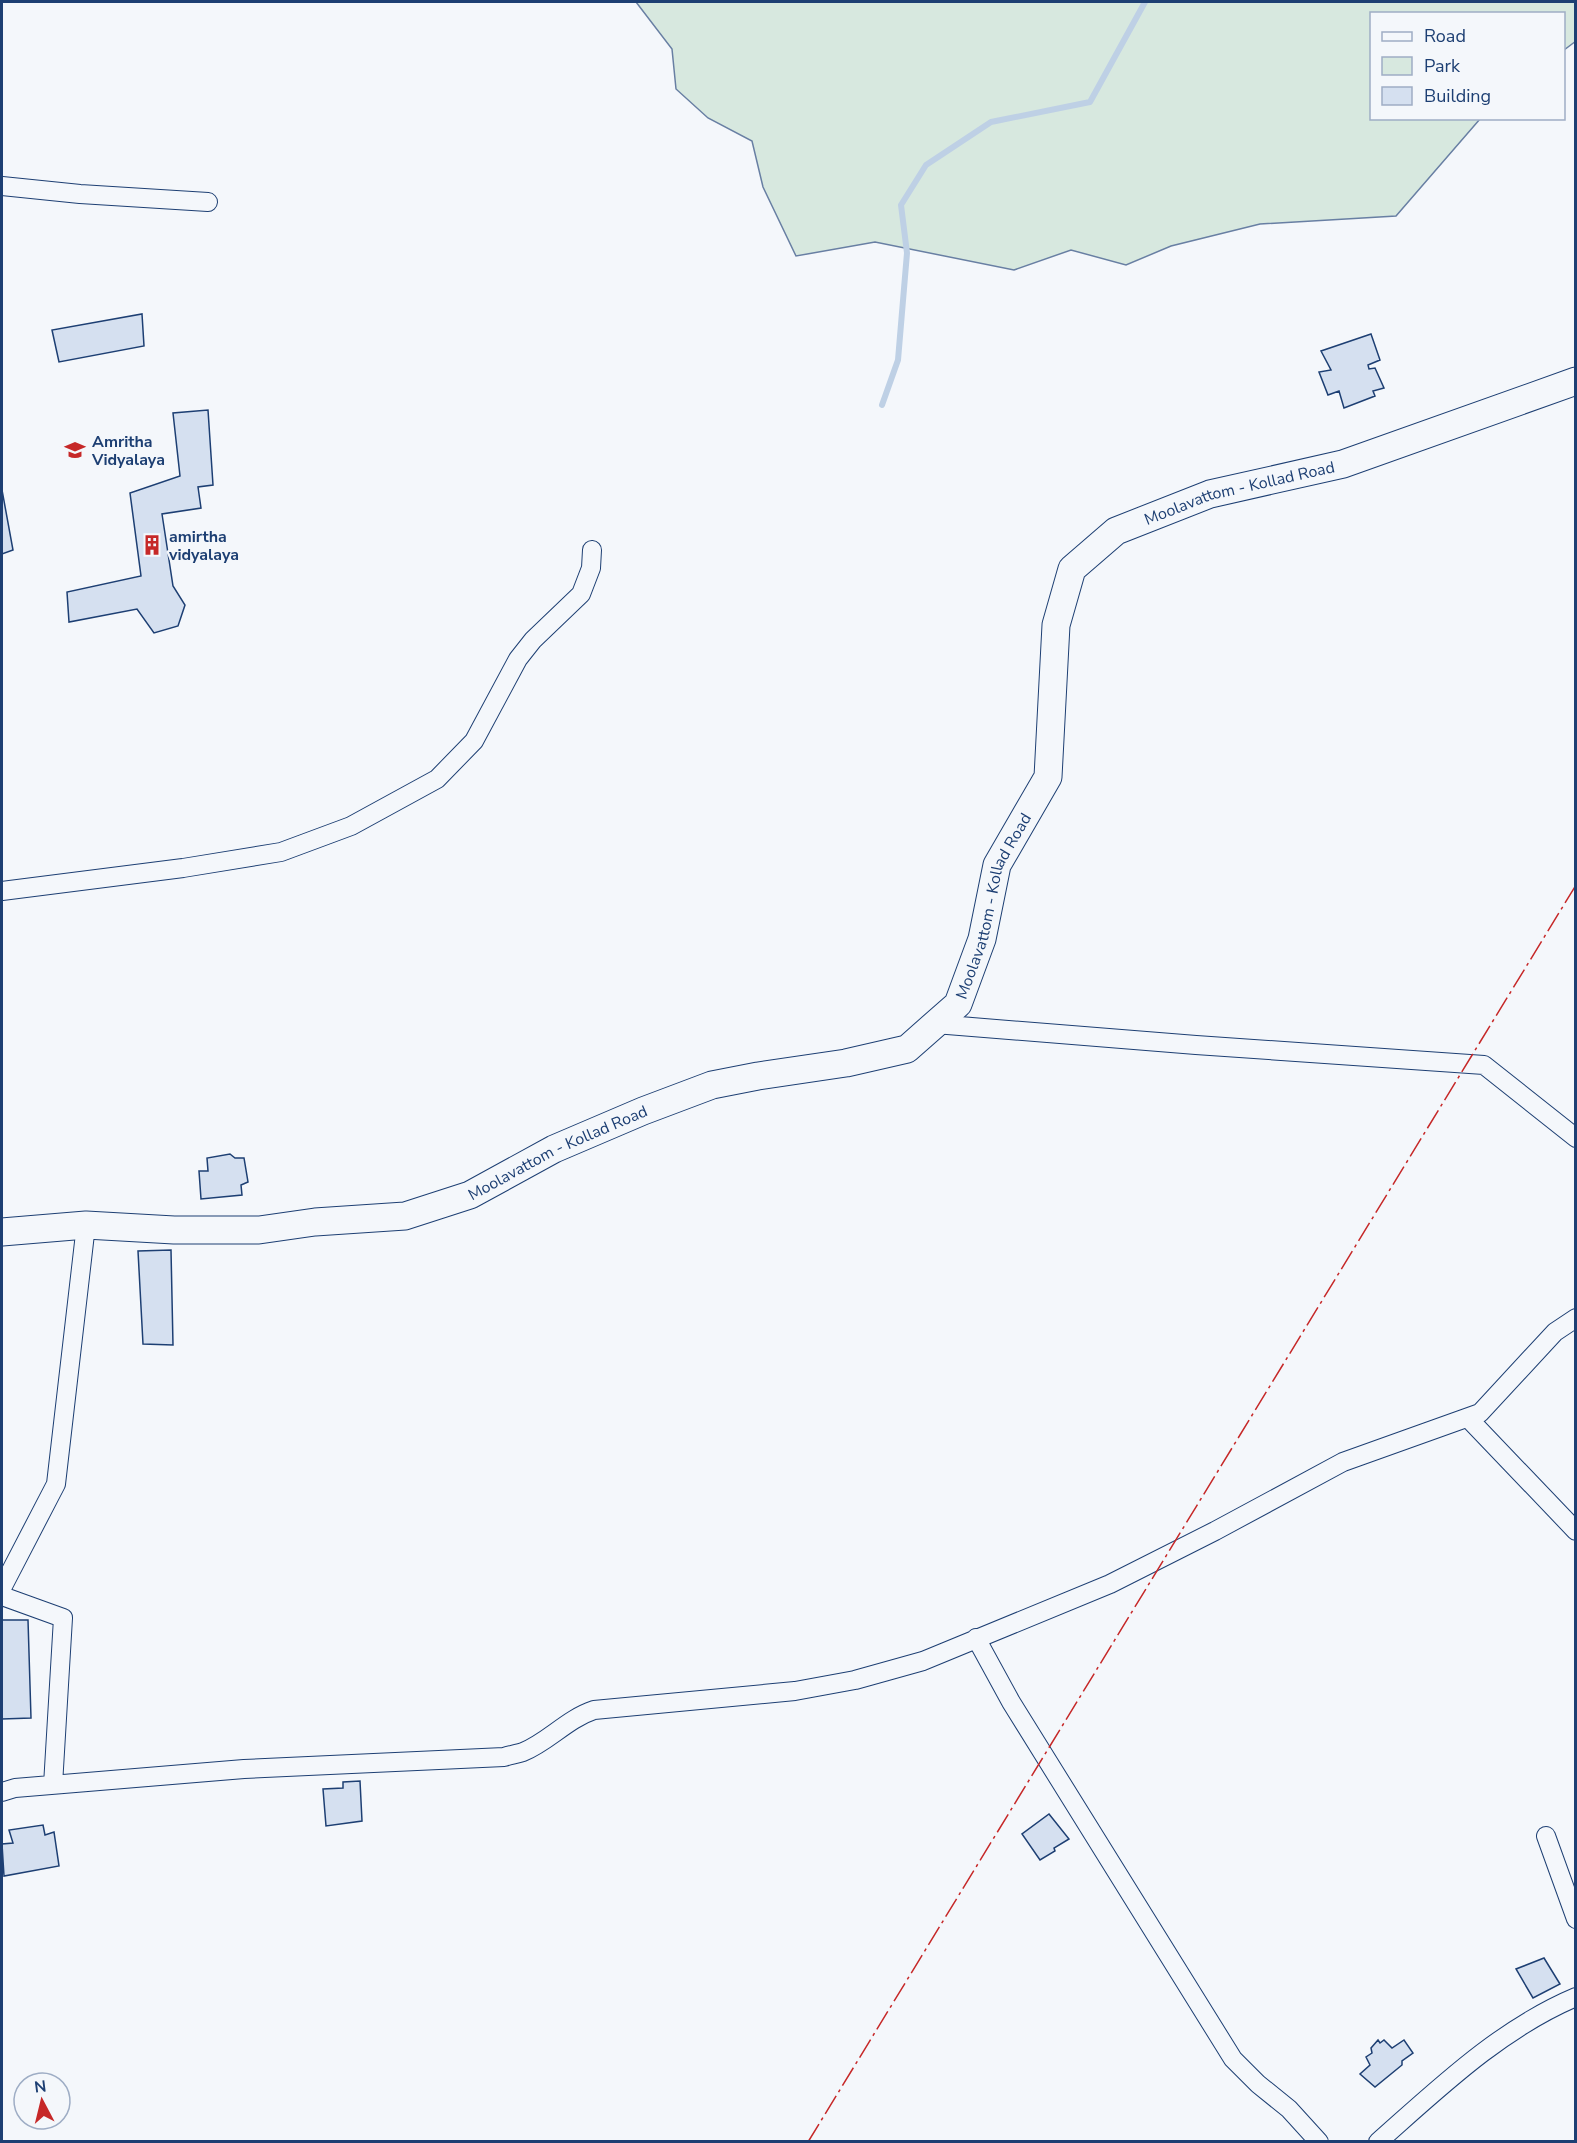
<svg xmlns="http://www.w3.org/2000/svg" width="1577" height="2143" font-family="'Nunito Sans',sans-serif">
<rect width="100%" height="100%" fill="#f4f7fb"/>
<path fill="#d7e8df" stroke="#687fa3" stroke-width="1.5" d="M 636,2 L 1575,2 L 1576,41 L 1564,50 L 1564,14 L 1372,14 L 1372,118 L 1480,119 L 1396,216 L 1260,224 L 1171,246 L 1126,265 L 1071,250 L 1014,270 L 875,242 L 796,256 L 763,187 L 752,141 L 708,118 L 676,89 L 672,49 Z"/>
<g fill="none" stroke-linecap="round" stroke-linejoin="round">
<path stroke="#bed0e5" stroke-width="6" d="M 882,405 L 898,360 L 907,253 L 901,205 L 926,165 L 991,122 L 1090,102 L 1145,2"/>
</g>
<path fill="#d5e0f0" stroke="#1d3f73" stroke-width="1.5" d="M 142,314 L 144,346 L 59,362 L 52,330 Z
M 1371,334 L 1380,360 L 1368,365 L 1369,369 L 1375,368 L 1384,388 L 1373,391 L 1375,396 L 1344,408 L 1339,391 L 1328,395 L 1319,372 L 1331,370 L 1321,351 Z
M 208,410 L 213,485 L 198,487 L 201,508 L 162,514 L 173,586 L 185,605 L 178,626 L 154,633 L 137,609 L 69,622 L 67,592 L 141,576 L 130,493 L 180,476 L 173,413 Z
M 2,490 L 13,550 L 2,554 Z
M 230,1154 L 235,1158 L 244,1158 L 248,1182 L 241,1185 L 242,1195 L 201,1199 L 199,1171 L 208,1171 L 207,1158 Z
M 171,1250 L 173,1345 L 143,1344 L 138,1251 Z
M 2,1620 L 28,1620 L 31,1718 L 2,1719 Z
M 360,1781 L 362,1821 L 326,1826 L 323,1789 L 343,1788 L 343,1782 Z
M 1049,1814 L 1069,1839 L 1054,1848 L 1055,1851 L 1040,1860 L 1022,1834 Z
M 43,1825 L 45,1835 L 54,1832 L 59,1866 L 4,1876 L 2,1844 L 13,1843 L 9,1830 Z
M 1544,1958 L 1560,1984 L 1533,1998 L 1516,1969 Z
M 1378,2040 L 1380,2043 L 1384,2040 L 1392,2048 L 1404,2040 L 1413,2053 L 1402,2061 L 1402,2065 L 1375,2087 L 1360,2074 L 1370,2065 L 1366,2057 L 1372,2053 L 1371,2048 Z"/>
<g fill="none" stroke-linecap="round" stroke-linejoin="round">
<g stroke="#1d3f73" stroke-width="20">
<path id="street" d="M 2,186 L 80,194 L 208,202
M 2,891 L 183,868 L 281,852 L 351,826 L 437,779 L 474,741 L 518,659 L 533,640 L 581,594 L 591,568 L 592,550
M 935,1024 L 1196,1045 L 1484,1065 L 1576,1138
M 1468,1418 L 1576,1531
M 2,1588 L 56,1484 L 86,1225
M 2,1596 L 63,1618 L 53,1785
M 976,1638 L 1011,1702 L 1233,2059 L 1258,2084 L 1289,2109 L 1319,2142
M 2,1792 L 15,1788 L 244,1769 L 504,1757 C 510,1755 517,1754 523,1752 C 548,1742 567,1719 594,1710 L 795,1691 L 855,1680 L 923,1661 L 1110,1584 L 1215,1531 L 1343,1462 L 1480,1413 L 1555,1332 L 1576,1318
M 1546,1836 L 1576,1919
M 1378,2142 C 1439,2088 1500,2029 1576,1997"/>
</g>
<g stroke="#1d3f73" stroke-width="29">
<g id="secondary">
<path id="s1" d="M 2,1232 L 86,1225 L 174,1230 L 259,1230 L 315,1222 L 405,1216 L 470,1195 L 554,1149 L 643,1111 L 712,1085 L 758,1076 L 846,1063 L 907,1049 L 958,1004 L 982,939 L 997,865 L 1048,777 L 1056,625 L 1072,569 L 1116,531 L 1210,494 L 1343,464 L 1576,381"/>
</g>
</g>
<use href="#street" stroke="#f4f7fb" stroke-width="18"/>
<use href="#secondary" stroke="#f4f7fb" stroke-width="27"/>
<path stroke="#c62828" stroke-width="1.5" stroke-dasharray="21 4.5 3 4.5" stroke-linecap="butt" d="M 808,2142 L 1576,885"/>
</g>
<defs>
<g id="school-bare" transform="scale(1.62)"><path d="M0-5L7-2L0 1L-7-2ZM-4 1L0 2.5L4 1V4Q0 6-4 4Z" fill="#c62828" stroke="#f4f7fb" stroke-width="2.5" paint-order="stroke"/></g>
<g id="building-bare" transform="scale(1.62)"><path d="M-4-6H4V6H1V3H-1V6H-4ZM-2.5-4.3h1.7v1.8h-1.7ZM.8-4.3h1.7v1.8H.8ZM-2.5-1h1.7V.8h-1.7ZM.8-1h1.7V.8H.8Z" fill="#c62828" stroke="#f4f7fb" stroke-width="2.5" paint-order="stroke"/></g>
</defs>
<g fill-rule="evenodd">
<use href="#school-bare" x="75" y="450"/>
<use href="#building-bare" x="152" y="545"/>
</g>
<g text-anchor="middle" stroke-width="4.5" stroke-linejoin="round" paint-order="stroke">
<g font-size="16" font-weight="bold" fill="#1d3f73" stroke="#f4f7fb" text-anchor="start">
<text x="92" y="447">Amritha<tspan x="92" dy="18">Vidyalaya</tspan></text>
<text x="169" y="542">amirtha<tspan x="169" dy="18">vidyalaya</tspan></text>
</g>
<g font-size="16" fill="#1d3f73" stroke="#f4f7fb">
<text dy="6" stroke="none"><textPath href="#s1" startOffset="1650">Moolavattom - Kollad Road</textPath></text>
<text dy="6" stroke="none"><textPath href="#s1" startOffset="1110">Moolavattom - Kollad Road</textPath></text>
<text dy="6" stroke="none"><textPath href="#s1" startOffset="570">Moolavattom - Kollad Road</textPath></text>
</g>
</g>
<rect width="1577" height="2143" fill="none" stroke="#1d3f73" stroke-width="6"/>
<rect x="1370" y="12" width="195" height="108" fill="#f4f7fb" stroke="#9eadc5" stroke-width="1.5"/>
<rect x="1382" y="32" width="30" height="9" fill="#f4f7fb" stroke="#9eadc5" stroke-width="1.5"/>
<text x="1424" y="42" font-size="18" fill="#1d3f73">Road</text>
<rect x="1382" y="57" width="30" height="18" fill="#d7e8df" stroke="#9eadc5" stroke-width="1.5"/>
<text x="1424" y="72" font-size="18" fill="#1d3f73">Park</text>
<rect x="1382" y="87" width="30" height="18" fill="#d5e0f0" stroke="#9eadc5" stroke-width="1.5"/>
<text x="1424" y="102" font-size="18" fill="#1d3f73">Building</text>
<g transform="translate(42 2101) rotate(353)"><circle r="28" fill="#f4f7fb" stroke="#9eadc5" stroke-width="1.5"/>
<path d="M0-4.5L10 22L0 15L-10 22Z" fill="#c62828"/>
<text y="-9" font-size="16" font-weight="bold" text-anchor="middle" fill="#1d3f73">N</text>
</g>
</svg>
